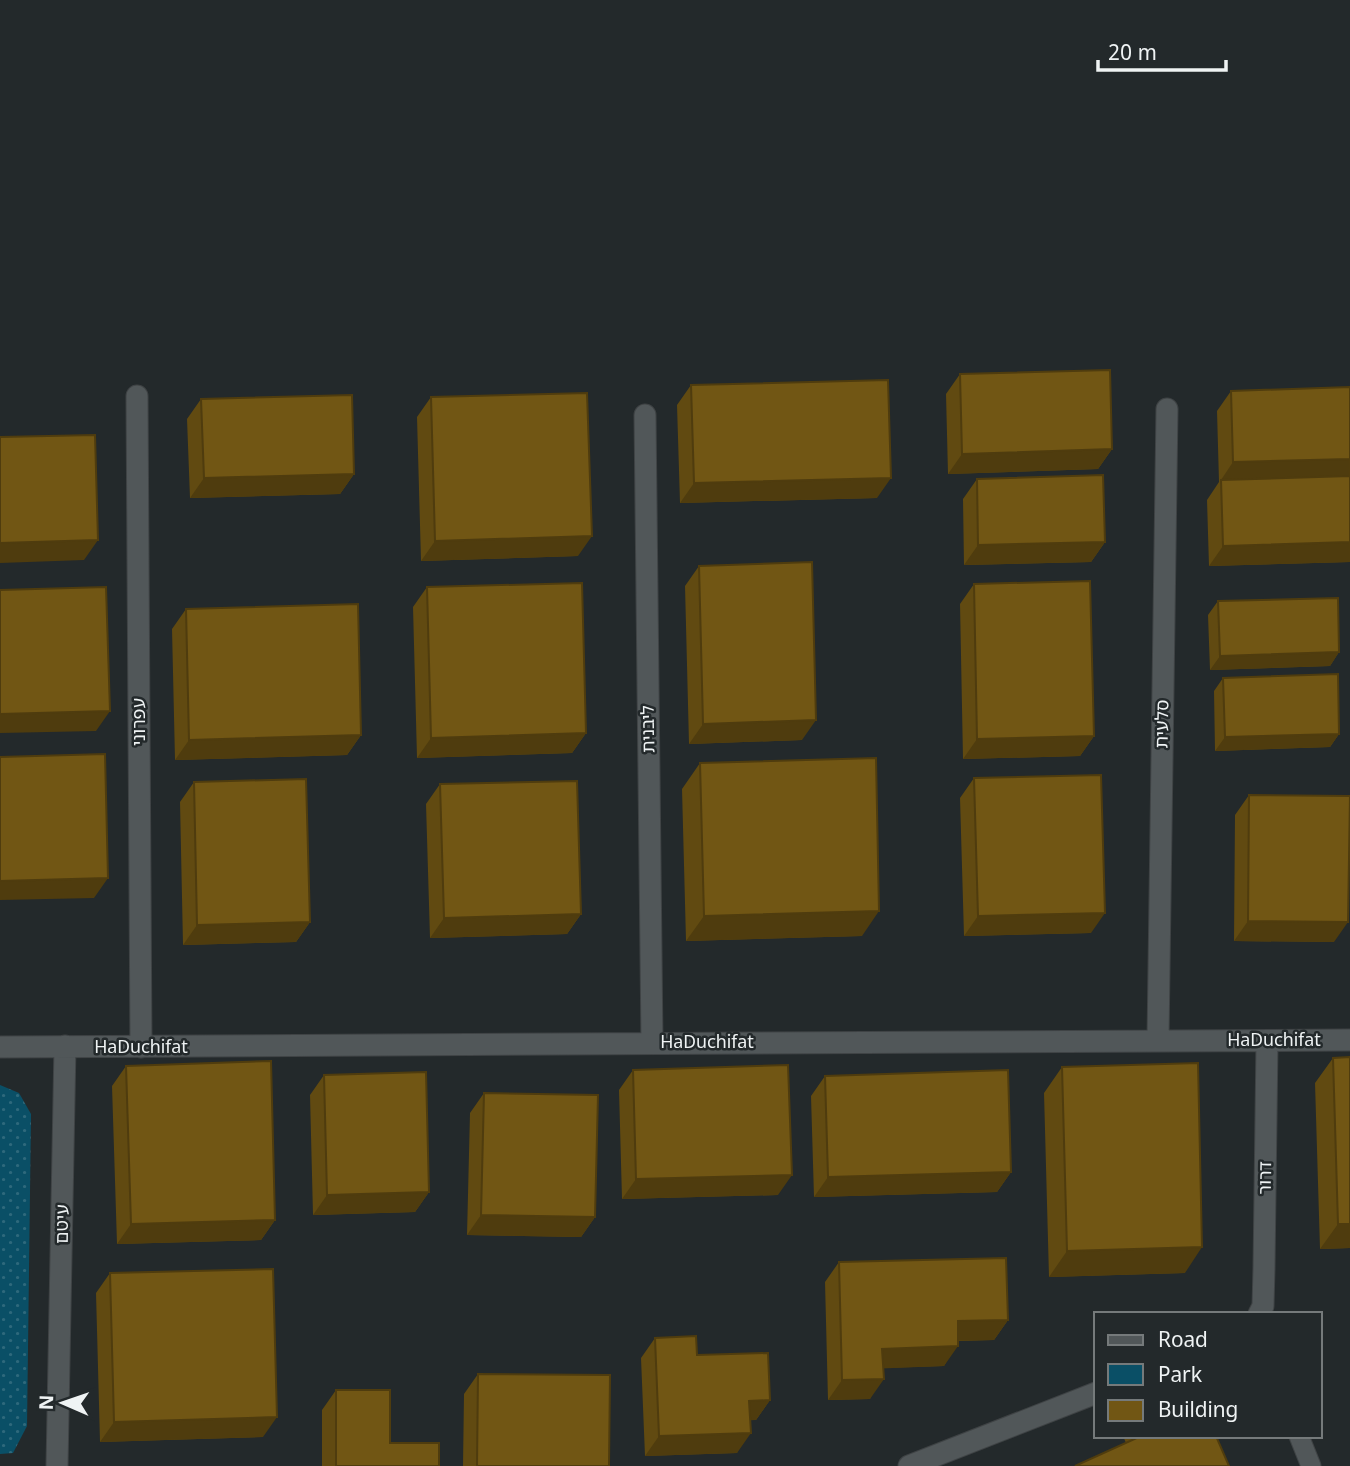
<svg xmlns="http://www.w3.org/2000/svg" width="1350" height="1466" font-family="Georgia,'Noto Sans Hebrew',serif">
<defs>
<pattern id="green-dots" width="8" height="8" patternUnits="userSpaceOnUse" patternTransform="scale(1.75)"><rect width="8" height="8" fill="#0a4f66"/><path d="M2 2h.1M6 6h.1" fill="none" stroke="#2e697c" stroke-width="1.8" stroke-linecap="round"/></pattern>
</defs>
<rect width="100%" height="100%" fill="#23292b"/>
<path fill="url(#green-dots)" d="M 0,1085 L 19,1093 L 31,1114 L 27,1426 L 13,1453 L 0,1454 Z"/>
<g fill="none" stroke-linecap="round" stroke-linejoin="round">
<g stroke="#3f4345" stroke-width="21">
<path id="lane" d="M 1299,1436 L 1311,1466"/>
</g>
<g stroke="#3f4345" stroke-width="23">
<path id="street" d="M 137,396 L 141,1047
M 645,415 L 652,1043
M 1158,1039 L 1167,409
M 0,1047 L 1350,1040
M 1259,1314 L 1263,1306 L 1264,1268 L 1267,1042
M 57,1466 L 65,1046
M 909,1466 L 1096,1393"/>
</g>
<use href="#lane" stroke="#515759" stroke-width="19"/>
<use href="#street" stroke="#515759" stroke-width="21"/>
</g>
<path fill="#614a11" d="M 960,374 L 1112,449 L 1098,469 L 948,474 L 946,394 Z
M 691,385 L 877,498 L 680,503 L 677,405 Z
M 1231,391 L 1350,476 L 1350,562 L 1209,566 L 1207,500 L 1219,482 L 1217,411 Z
M 431,397 L 578,556 L 421,561 L 417,417 Z
M 201,399 L 354,474 L 340,494 L 190,498 L 187,419 Z
M 977,479 L 1105,542 L 1091,562 L 964,565 L 963,499 Z
M 699,566 L 802,740 L 689,744 L 685,586 Z
M 974,584 L 1094,736 L 1080,756 L 963,759 L 960,604 Z
M 427,587 L 586,733 L 572,753 L 417,758 L 413,607 Z
M 1218,601 L 1339,652 L 1330,666 L 1210,670 L 1208,615 Z
M 186,609 L 361,735 L 347,755 L 175,760 L 172,629 Z
M 1223,678 L 1339,734 L 1330,747 L 1215,751 L 1214,691 Z
M 700,763 L 862,936 L 686,941 L 682,789 Z
M 974,778 L 1091,933 L 964,936 L 960,798 Z
M 194,782 L 310,922 L 296,942 L 183,945 L 180,802 Z
M 440,784 L 581,914 L 567,934 L 430,938 L 426,804 Z
M 1249,795 L 1334,942 L 1234,941 L 1235,815 Z
M 1350,1057 L 1350,1248 L 1320,1249 L 1315,1083 L 1333,1058 Z
M 126,1066 L 275,1220 L 261,1240 L 117,1244 L 112,1086 Z
M 1062,1067 L 1185,1273 L 1049,1277 L 1044,1093 Z
M 633,1070 L 778,1195 L 622,1199 L 619,1090 Z
M 324,1075 L 429,1192 L 415,1212 L 313,1215 L 310,1095 Z
M 825,1076 L 1011,1172 L 997,1192 L 814,1197 L 811,1096 Z
M 484,1093 L 595,1217 L 581,1237 L 467,1235 L 470,1113 Z
M 839,1262 L 1008,1320 L 994,1340 L 958,1341 L 944,1366 L 883,1368 L 870,1399 L 828,1400 L 825,1282 Z
M 110,1273 L 263,1437 L 100,1442 L 96,1293 Z
M 655,1338 L 697,1355 L 770,1400 L 756,1420 L 750,1420 L 737,1453 L 645,1456 L 641,1358 Z
M 478,1374 L 609,1466 L 463,1466 L 464,1394 Z
M 336,1390 L 390,1443 L 439,1466 L 322,1466 L 322,1410 Z
M 1123,1436 L 1216,1436 L 1126,1443 Z"/>
<path fill="#4f3c0e" d="M 1112,449 L 1098,469 L 948,474 L 962,454 Z
M 1350,459 L 1350,476 L 1348,479 L 1221,480 L 1233,462 Z
M 354,474 L 340,494 L 190,498 L 204,478 Z
M 891,478 L 877,498 L 680,503 L 694,483 Z
M 592,536 L 578,556 L 421,561 L 435,541 Z
M 98,540 L 84,560 L 0,563 L 0,543 Z
M 1105,542 L 1091,562 L 964,565 L 978,545 Z
M 1350,542 L 1350,562 L 1209,566 L 1223,546 Z
M 1339,652 L 1330,666 L 1210,670 L 1220,656 Z
M 110,711 L 96,731 L 0,733 L 0,714 Z
M 816,720 L 802,740 L 689,744 L 703,724 Z
M 586,733 L 572,753 L 417,758 L 431,738 Z
M 1339,734 L 1330,747 L 1215,751 L 1225,737 Z
M 361,735 L 347,755 L 175,760 L 189,740 Z
M 1094,736 L 1080,756 L 963,759 L 977,739 Z
M 108,878 L 94,898 L 0,900 L 0,881 Z
M 879,911 L 862,936 L 686,941 L 704,916 Z
M 1105,913 L 1091,933 L 964,936 L 978,916 Z
M 581,914 L 567,934 L 430,938 L 444,918 Z
M 1248,921 L 1348,922 L 1334,942 L 1234,941 Z
M 310,922 L 296,942 L 183,945 L 197,925 Z
M 1011,1172 L 997,1192 L 814,1197 L 828,1177 Z
M 792,1175 L 778,1195 L 622,1199 L 636,1179 Z
M 429,1192 L 415,1212 L 313,1215 L 327,1195 Z
M 481,1215 L 595,1217 L 581,1237 L 467,1235 Z
M 275,1220 L 261,1240 L 117,1244 L 131,1224 Z
M 1338,1224 L 1350,1224 L 1350,1248 L 1320,1249 Z
M 1202,1247 L 1185,1273 L 1049,1277 L 1067,1251 Z
M 1008,1320 L 994,1340 L 944,1341 L 958,1321 Z
M 958,1346 L 944,1366 L 868,1369 L 882,1349 Z
M 884,1379 L 870,1399 L 828,1400 L 842,1380 Z
M 770,1400 L 756,1420 L 735,1421 L 749,1401 Z
M 277,1417 L 263,1437 L 100,1442 L 114,1422 Z
M 751,1433 L 737,1453 L 645,1456 L 659,1436 Z"/>
<path fill="#715614" stroke="#4f3c0e" stroke-width="2" d="M 1110,370 L 1112,449 L 962,454 L 960,374 Z
M 888,380 L 891,478 L 694,483 L 691,385 Z
M 1350,387 L 1350,459 L 1233,462 L 1231,391 Z
M 587,393 L 592,536 L 435,541 L 431,397 Z
M 352,395 L 354,474 L 204,478 L 201,399 Z
M 95,435 L 98,540 L 0,543 L 0,437 Z
M 1103,475 L 1105,542 L 978,545 L 977,479 Z
M 1350,476 L 1350,542 L 1223,546 L 1221,480 Z
M 812,562 L 816,720 L 703,724 L 699,566 Z
M 1090,581 L 1094,736 L 977,739 L 974,584 Z
M 582,583 L 586,733 L 431,738 L 427,587 Z
M 106,587 L 110,711 L 0,714 L 0,590 Z
M 1338,598 L 1339,652 L 1220,656 L 1218,601 Z
M 358,604 L 361,735 L 189,740 L 186,609 Z
M 1338,674 L 1339,734 L 1225,737 L 1223,678 Z
M 105,754 L 108,878 L 0,881 L 0,757 Z
M 876,758 L 879,911 L 704,916 L 700,763 Z
M 1101,775 L 1105,913 L 978,916 L 974,778 Z
M 306,779 L 310,922 L 197,925 L 194,782 Z
M 577,781 L 581,914 L 444,918 L 440,784 Z
M 1249,795 L 1350,796 L 1348,922 L 1248,921 Z
M 1350,1057 L 1350,1224 L 1338,1224 L 1333,1058 Z
M 271,1061 L 275,1220 L 131,1224 L 126,1066 Z
M 1198,1063 L 1202,1247 L 1067,1251 L 1062,1067 Z
M 788,1065 L 792,1175 L 636,1179 L 633,1070 Z
M 1008,1070 L 1011,1172 L 828,1177 L 825,1076 Z
M 426,1072 L 429,1192 L 327,1195 L 324,1075 Z
M 484,1093 L 598,1095 L 595,1217 L 481,1215 Z
M 1006,1258 L 1008,1320 L 958,1321 L 958,1346 L 882,1349 L 884,1379 L 842,1380 L 839,1262 Z
M 273,1269 L 277,1417 L 114,1422 L 110,1273 Z
M 696,1336 L 697,1355 L 768,1353 L 770,1400 L 749,1401 L 751,1433 L 659,1436 L 655,1338 Z
M 478,1374 L 610,1375 L 609,1466 L 477,1466 Z
M 336,1390 L 390,1390 L 390,1443 L 439,1443 L 439,1466 L 336,1466 Z
M 1141,1436 L 1216,1436 L 1229,1466 L 1075,1466 Z"/>
<g text-anchor="middle" stroke-width="5" stroke-linejoin="round" paint-order="stroke">
<g font-size="18" fill="#eff3f4" stroke="#23292b">
<text transform="translate(139 722) rotate(-90)" y="6">עפרוני</text>
<text transform="translate(1162 724) rotate(-89)" y="6">סלעית</text>
<text transform="translate(648 729) rotate(-91)" y="6">ליבנית</text>
<text x="1274" y="1046">HaDuchifat</text>
<text x="707" y="1048">HaDuchifat</text>
<text x="141" y="1053">HaDuchifat</text>
<text transform="translate(1265 1178) rotate(-89)" y="6">דרור</text>
<text transform="translate(62 1224) rotate(-89)" y="6">עיטם</text>
</g>
</g>
<rect x="1094" y="1312" width="228" height="126" fill="#23292b" stroke="#757a7b" stroke-width="2"/>
<rect x="1108" y="1335" width="35" height="10" fill="#515759" stroke="#757a7b" stroke-width="2"/>
<text x="1158" y="1347" font-size="21" fill="#eff3f4">Road</text>
<rect x="1108" y="1364" width="35" height="21" fill="#0a4f66" stroke="#757a7b" stroke-width="2"/>
<text x="1158" y="1382" font-size="21" fill="#eff3f4">Park</text>
<rect x="1108" y="1400" width="35" height="21" fill="#715614" stroke="#757a7b" stroke-width="2"/>
<text x="1158" y="1417" font-size="21" fill="#eff3f4">Building</text>
<g transform="translate(63 1403) rotate(272)" stroke="#23292b" stroke-width="5" paint-order="stroke">
<path d="M0-5L12 26L0 18L-12 26Z" fill="#eff3f4"/>
<text y="-10" font-size="19" font-weight="bold" text-anchor="middle" fill="#eff3f4">N</text>
</g>
<path d="M1098 60v10h128v-10" fill="none" stroke="#eff3f4" stroke-width="3.5"/>
<text x="1108" y="60" font-size="21" fill="#eff3f4" stroke="#23292b" stroke-width="5" paint-order="stroke">20 m</text>
</svg>
